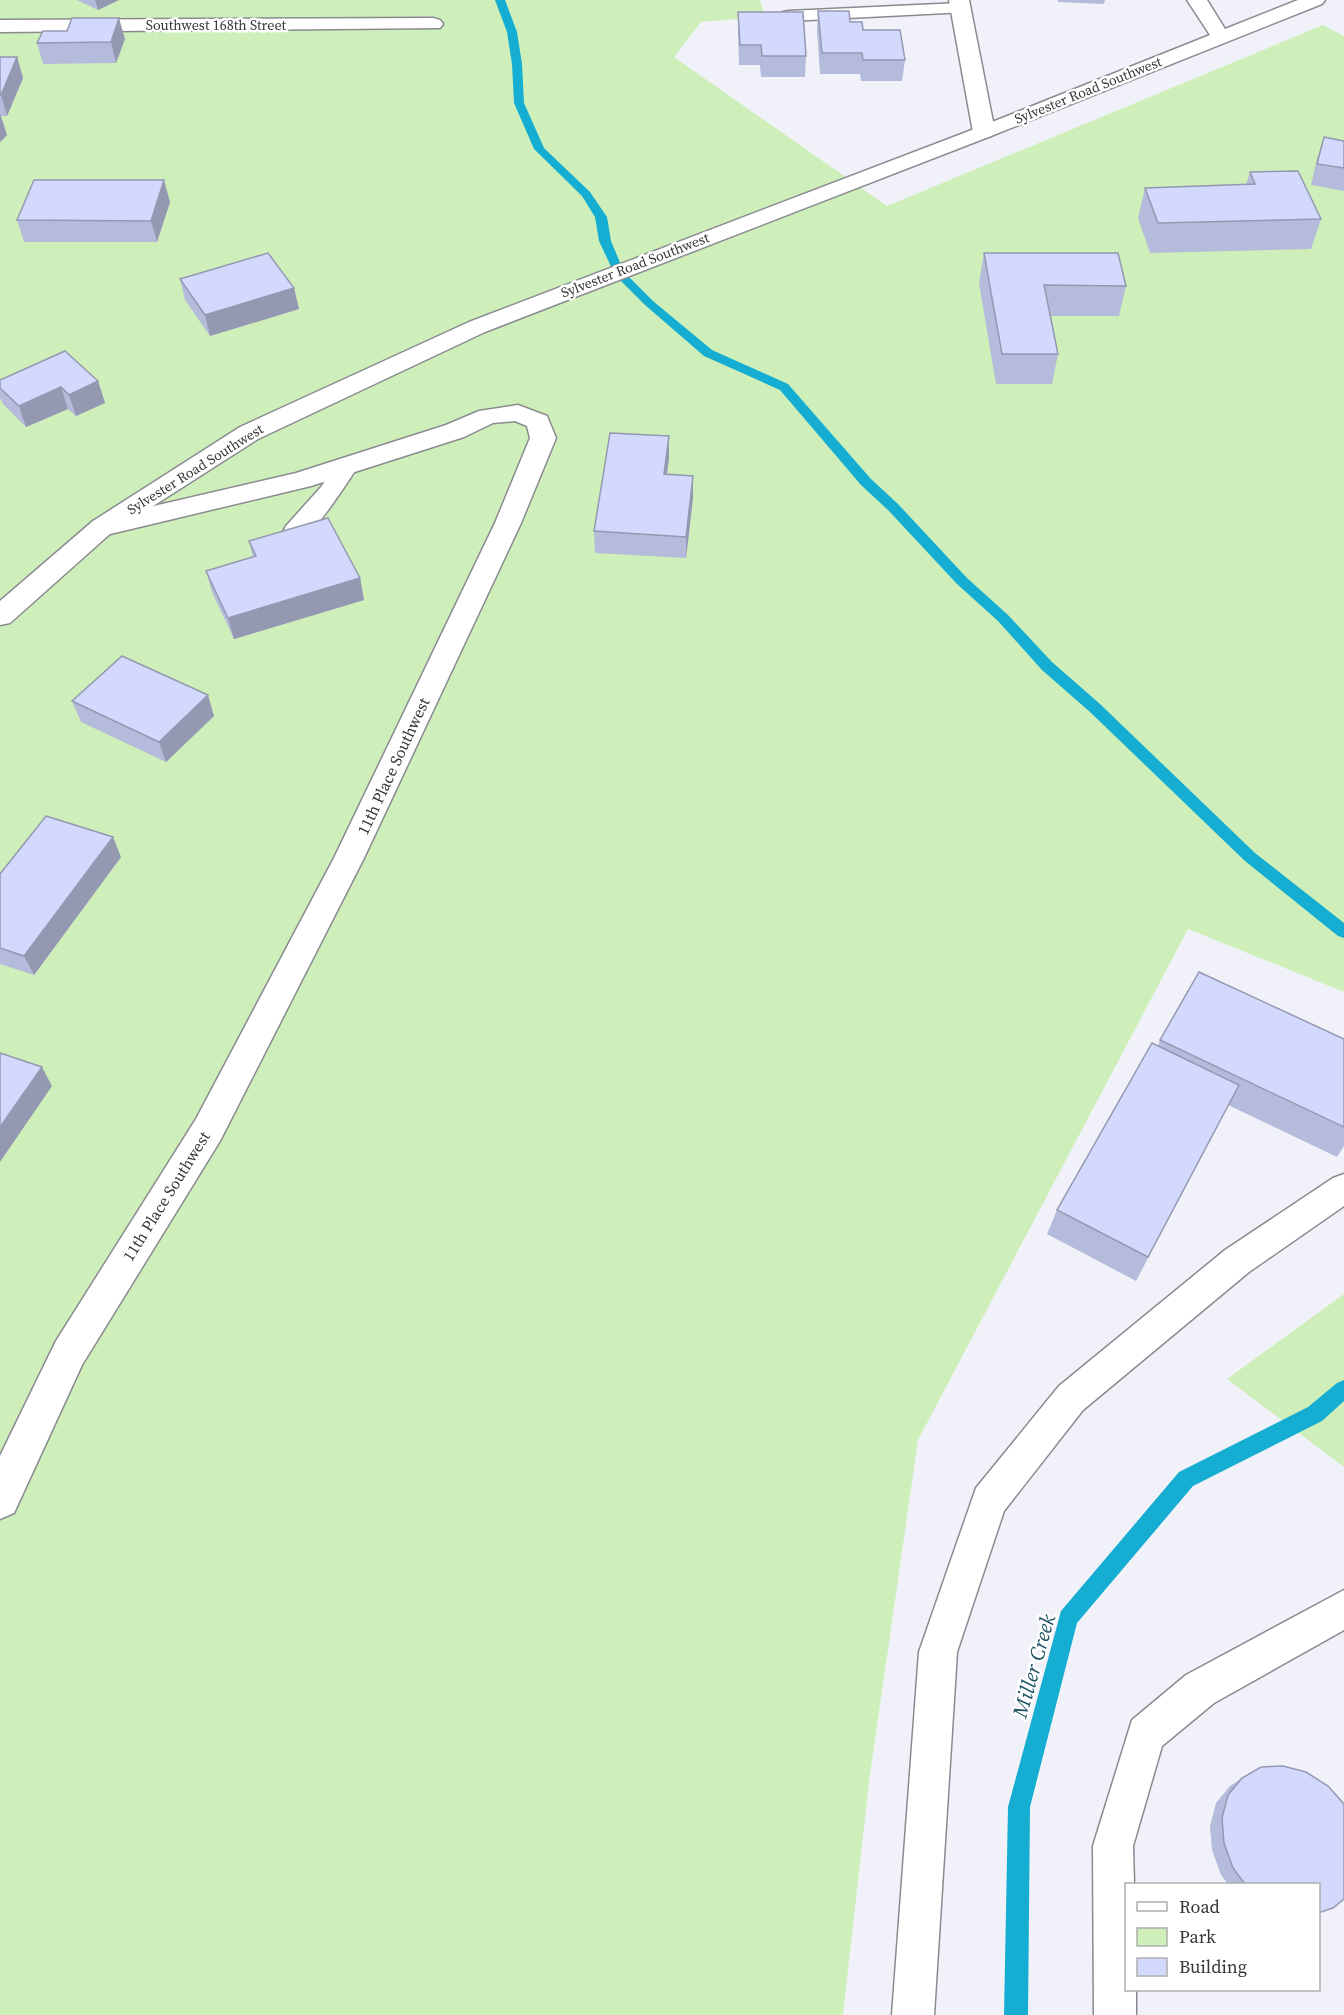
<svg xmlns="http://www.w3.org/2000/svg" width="1344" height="2015" font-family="'Source Serif 4',serif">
<rect width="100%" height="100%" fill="#f1f2f9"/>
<path fill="#cfefba" d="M 0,0 L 760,0 L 765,17 L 701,22 L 674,57 L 887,206 L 1323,25 L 1344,36 L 1344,992 L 1188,929 L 918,1440 L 869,1782 L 843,2015 L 0,2015 Z
M 1344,1294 L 1344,1467 L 1227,1379 Z"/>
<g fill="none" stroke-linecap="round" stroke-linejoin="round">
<path fill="#15aed2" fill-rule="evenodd" d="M 495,0 L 505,0 L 517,32 L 522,64 L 524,103 L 544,148 L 590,192 L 607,217 L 611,241 L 624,272 L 653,301 L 712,350 L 788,384 L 871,479 L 898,504 L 967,578 L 1008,615 L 1052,662 L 1100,704 L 1255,853 L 1344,923 L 1344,938 L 1338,936 L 1245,861 L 1090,712 L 1042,670 L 998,621 L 957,584 L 888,510 L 861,485 L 780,390 L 704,356 L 645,305 L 615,275 L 599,241 L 595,217 L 582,196 L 534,149 L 514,103 L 512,64 L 507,32 Z
M 1344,1380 L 1344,1401 L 1322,1421 L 1193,1486 L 1077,1623 L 1030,1807 L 1028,2015 L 1004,2015 L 1008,1807 L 1061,1611 L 1179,1472 L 1308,1407 L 1337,1383 Z"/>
<g stroke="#8a8b91" stroke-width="3">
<path id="lane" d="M 960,3 L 966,4 L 969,8 L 966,12 L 789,21 L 783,20 L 780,16 L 783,12 L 789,11 Z
M 347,458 L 355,460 L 359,465 C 346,484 322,523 304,537 C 299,541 293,539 286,538 L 283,532 L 286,526 L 321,487 L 339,460 Z
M 1344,1174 L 1344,1206 L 1249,1272 L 1083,1410 L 1004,1511 L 957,1652 L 934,2015 L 892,2015 L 919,1652 L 976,1488 L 1059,1386 L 1225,1250 L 1333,1178 Z
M 1344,1590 L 1344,1630 L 1214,1703 L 1162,1746 L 1133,1846 L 1134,1884 L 1126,1884 L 1126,1990 L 1136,1990 L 1136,2015 L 1094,2015 L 1093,1846 L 1132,1720 L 1186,1675 Z"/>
</g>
<g stroke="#8a8b91" stroke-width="3">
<path id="street" d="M 949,0 L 969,0 L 995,132 L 991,136 L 984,138 L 977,136 L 973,132 Z
M 433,18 L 440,20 L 443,24 L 440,28 L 0,32 L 0,20 Z
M 518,405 L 547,416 L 556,438 L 521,523 L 364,858 L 220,1141 L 82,1365 L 14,1513 L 0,1519 L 0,1456 L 56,1341 L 196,1119 L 334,858 L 495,523 L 530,438 L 527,426 L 515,421 L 493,423 L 464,437 L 311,486 L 102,536 L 93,533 L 89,527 L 93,521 L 102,518 L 296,473 L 446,425 L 479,411 Z"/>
</g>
<g stroke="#8a8b91" stroke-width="3">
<path id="secondary" d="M 1187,0 L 1207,0 L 1225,29 L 1298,0 L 1325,0 L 1322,4 L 991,136 L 485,332 L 258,439 L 111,533 L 10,623 L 0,625 L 0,601 L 93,521 L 240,427 L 469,322 L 977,128 L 1210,35 Z"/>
</g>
<use href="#lane" fill="#fff" fill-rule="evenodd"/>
<use href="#street" fill="#fff" fill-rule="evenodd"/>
<use href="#secondary" fill="#fff" fill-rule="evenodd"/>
</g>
<path fill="#b5bbda" d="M 77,0 L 119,0 L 98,10 Z
M 1058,0 L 1105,0 L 1104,4 L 1058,2 Z
M 818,11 L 850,22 L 863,30 L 905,60 L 902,81 L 861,81 L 860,74 L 820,74 L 817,31 Z
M 738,12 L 806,56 L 805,77 L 761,77 L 760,65 L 739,65 L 738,32 Z
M 125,39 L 116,63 L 43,64 L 37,43 Z
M 0,57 L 17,57 L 23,78 L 7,116 L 1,116 L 7,135 L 0,142 Z
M 1324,137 L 1344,141 L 1344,191 L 1311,185 L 1317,159 Z
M 1250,172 L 1321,219 L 1311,249 L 1150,253 L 1138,218 L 1145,188 L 1246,185 Z
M 170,202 L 157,242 L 24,242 L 17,220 Z
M 984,253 L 1126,286 L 1119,316 L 1051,316 L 1058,354 L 1052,384 L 996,384 L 979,283 Z
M 180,279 L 294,288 L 299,309 L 210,336 L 185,300 Z
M 0,380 L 98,381 L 105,403 L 76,416 L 68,409 L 26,427 L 3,404 L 0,398 Z
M 669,458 L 667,474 L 693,498 L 686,558 L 595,553 L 594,531 Z
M 249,541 L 360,578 L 364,600 L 234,639 L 212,592 L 206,571 L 253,557 Z
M 72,701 L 214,716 L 166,762 L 81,722 Z
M 121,857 L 34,975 L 0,964 L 0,874 Z
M 1344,1039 L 1344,1146 L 1337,1157 L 1228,1105 L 1136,1281 L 1047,1234 L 1057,1210 L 1158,1046 L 1160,1040 Z
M 1242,1778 L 1318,1884 L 1228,1884 L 1221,1875 L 1212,1850 L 1210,1826 L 1216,1803 L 1230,1786 Z"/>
<path fill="#9498b1" d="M 95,0 L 119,0 L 98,10 Z
M 119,18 L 125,39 L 116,63 L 111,42 Z
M 17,57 L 23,78 L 7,116 L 1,95 Z
M 0,114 L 7,135 L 0,142 Z
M 164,180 L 170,202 L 157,242 L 151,221 Z
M 294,288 L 299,309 L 210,336 L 205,315 Z
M 98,381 L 105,403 L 76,416 L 69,395 Z
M 61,387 L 68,409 L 26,427 L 19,406 Z
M 669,436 L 669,458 L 664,496 L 664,474 Z
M 693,476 L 693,498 L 686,558 L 686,537 Z
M 360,578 L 364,600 L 234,639 L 228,618 Z
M 208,695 L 214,716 L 166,762 L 159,742 Z
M 113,837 L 121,857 L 34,975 L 24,956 Z
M 42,1067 L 52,1086 L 0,1162 L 0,1127 Z"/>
<path fill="#d3d9fd" stroke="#9498b1" stroke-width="1.5" d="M 818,11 L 849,11 L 850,22 L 862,22 L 863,30 L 900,30 L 905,60 L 863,60 L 862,53 L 822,53 Z
M 738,12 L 803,12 L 806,56 L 762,56 L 761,45 L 740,45 Z
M 72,18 L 119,18 L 111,42 L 37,43 L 43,31 L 67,31 Z
M 0,57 L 17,57 L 1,95 L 0,95 Z
M 1324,137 L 1344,141 L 1344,168 L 1317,164 Z
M 1298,171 L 1321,219 L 1158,223 L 1145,188 L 1255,184 L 1250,172 Z
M 34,180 L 164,180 L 151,221 L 17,220 Z
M 268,253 L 294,288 L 205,315 L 180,279 Z
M 984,253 L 1118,253 L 1126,286 L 1044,285 L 1058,354 L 1002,354 Z
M 65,351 L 98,381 L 69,395 L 61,387 L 19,406 L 0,388 L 0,380 Z
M 610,433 L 669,436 L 664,474 L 693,476 L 686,537 L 594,531 Z
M 328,518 L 360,578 L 228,618 L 206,571 L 256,556 L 249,541 Z
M 122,656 L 208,695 L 159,742 L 72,701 Z
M 46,816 L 113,837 L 24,956 L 0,948 L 0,874 Z
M 1199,972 L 1344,1039 L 1344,1127 L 1160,1040 Z
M 1152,1043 L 1239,1085 L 1148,1257 L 1057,1210 Z
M 0,1053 L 42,1067 L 0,1127 Z
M 1283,1766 L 1306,1772 L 1328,1786 L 1344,1804 L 1344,1899 L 1333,1908 L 1318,1913 L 1318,1884 L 1245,1884 L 1233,1868 L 1224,1843 L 1222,1818 L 1228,1795 L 1242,1778 L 1261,1767 Z"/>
<g text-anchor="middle" stroke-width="5" stroke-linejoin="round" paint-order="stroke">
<g font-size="14" fill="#363639" stroke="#fff">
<text x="216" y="30">Southwest 168th Street</text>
<text transform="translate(1088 90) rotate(-22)" y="5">Sylvester Road Southwest</text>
<text transform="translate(635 265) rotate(-21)" y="5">Sylvester Road Southwest</text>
<text transform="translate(195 469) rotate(-32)" y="5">Sylvester Road Southwest</text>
</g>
<g font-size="16" fill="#363639" stroke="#fff">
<text transform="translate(393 766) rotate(-65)" y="6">11th Place Southwest</text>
<text transform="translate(166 1196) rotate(-58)" y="6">11th Place Southwest</text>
</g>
<g font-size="21" font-style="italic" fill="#1e5464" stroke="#fff">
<text transform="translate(1034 1666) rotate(-74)" y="7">Miller Creek</text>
</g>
</g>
<rect x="1125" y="1883" width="195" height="108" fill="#ffffff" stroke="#afafb0" stroke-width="1.5"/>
<rect x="1137" y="1902" width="30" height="9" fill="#ffffff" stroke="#afafb0" stroke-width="1.5"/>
<text x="1179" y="1913" font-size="18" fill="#363639">Road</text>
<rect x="1137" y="1928" width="30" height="18" fill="#cfefba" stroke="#afafb0" stroke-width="1.5"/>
<text x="1179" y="1943" font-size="18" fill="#363639">Park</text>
<rect x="1137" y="1958" width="30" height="18" fill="#d3d9fd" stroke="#afafb0" stroke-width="1.5"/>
<text x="1179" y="1973" font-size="18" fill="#363639">Building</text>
</svg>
